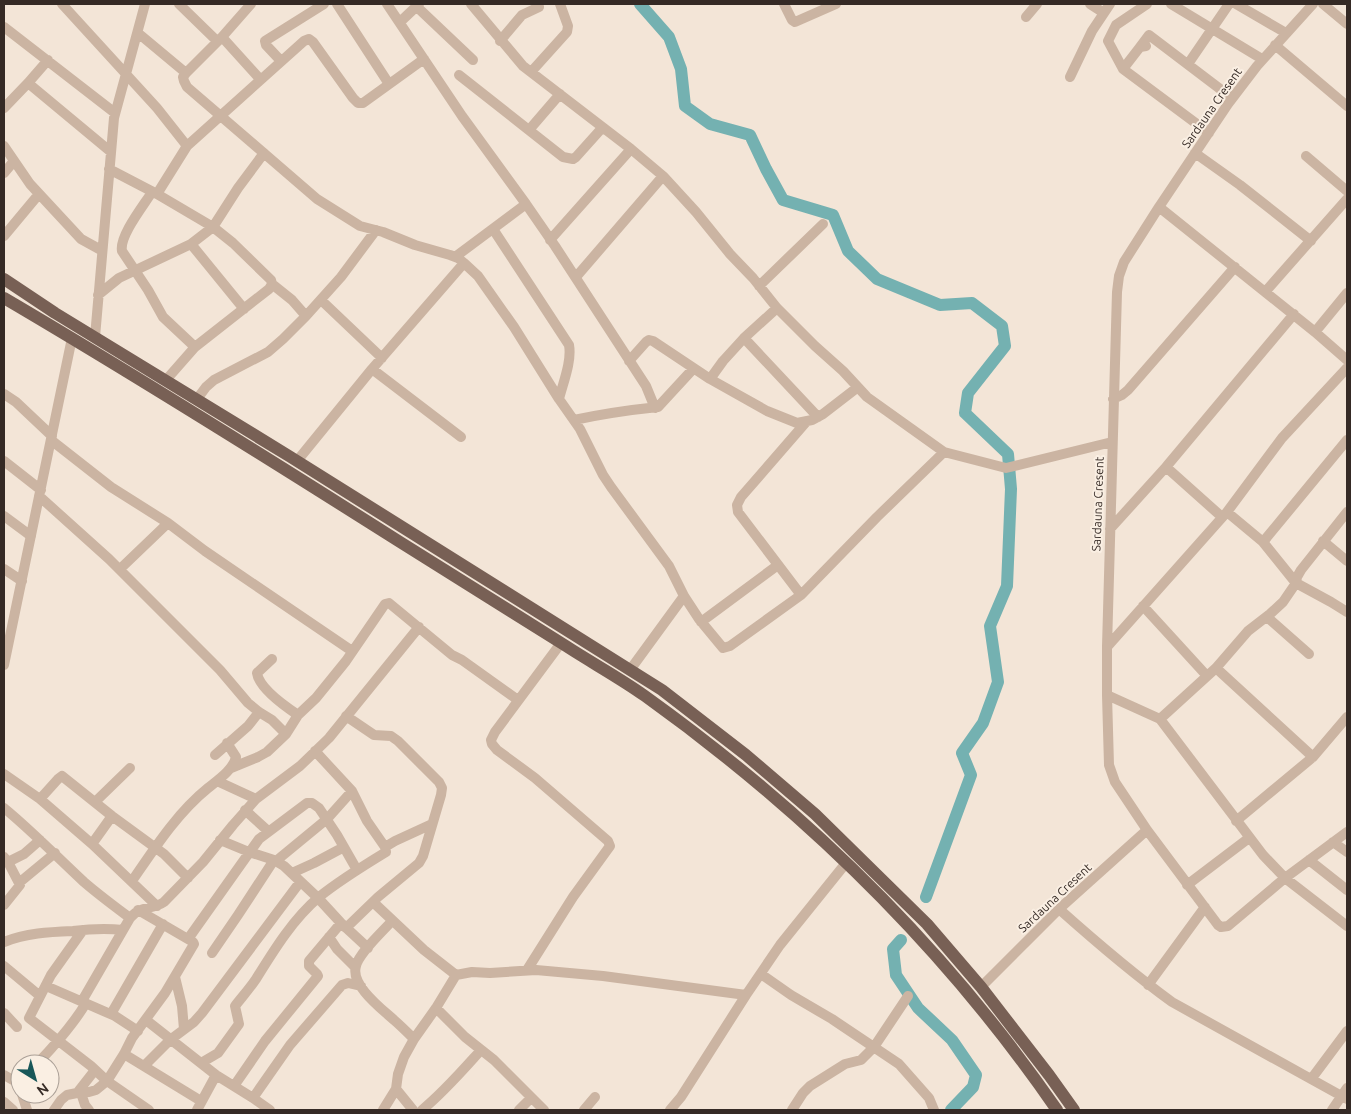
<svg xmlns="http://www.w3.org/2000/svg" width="1351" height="1114" font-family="Ubuntu,sans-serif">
<rect width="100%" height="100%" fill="#f3e5d7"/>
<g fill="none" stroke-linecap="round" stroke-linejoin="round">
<path stroke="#74b1b1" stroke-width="12" d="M 640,4 L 669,37 L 681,69 L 685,106 L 710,124 L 750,135 L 766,169 L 783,200 L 833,215 L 848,251 L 877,279 L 940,305 L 972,303 L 1002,326 L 1005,346 L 968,393 L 965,413 L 1008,454 L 1011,489 L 1007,586 L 990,626 L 998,682 L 983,723 L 962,753 L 971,775 L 926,897
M 901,940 L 893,949 L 896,975 L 918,1008 L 952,1040 L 976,1075 L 973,1087 L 951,1110"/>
<path stroke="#cbb4a2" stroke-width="10" d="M 62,4 L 157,108 L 187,146
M 179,4 L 217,41
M 251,4 L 222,37 L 186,73 L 183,77 L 184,81 L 187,87 L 317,199 L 360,226 L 383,232 L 415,245 L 450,255 L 458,258 L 464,263 L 478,276 L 514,327 L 559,399 L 580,429 L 603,475 L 611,487 L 669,566 L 684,596 L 699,619 L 723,648 L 730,646 L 801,595 L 877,517 L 944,452
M 337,4 L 389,84
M 387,4 L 462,116 L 526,204 L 555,246 L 646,386 L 655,408
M 471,4 L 523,66 L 631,149 L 663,176 L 696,212 L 730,254 L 753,278 L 777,308 L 815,346 L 843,371 L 867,397 L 944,452 L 1006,468 L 1112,442
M 784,4 L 792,20 L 795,22 L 836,4
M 1090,4 L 1104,13
M 1147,4 L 1116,25 L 1108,41 L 1123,69 L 1209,133
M 1171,4 L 1262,59
M 1236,4 L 1286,33
M 1323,4 L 1347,24
M 416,6 L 473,60
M 1026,17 L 1037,4
M 400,22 L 419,4
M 4,27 L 115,113
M 138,33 L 186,73
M 222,37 L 260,79
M 500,41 L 522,15 L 539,7
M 1275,45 L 1347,106
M 1140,47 L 1149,35 L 1232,98
M 281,61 L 266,45 L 265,41 L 324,4
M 1188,64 L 1229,4
M 1123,69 L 1140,47 L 1146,46
M 531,72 L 567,32 L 568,26 L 560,4
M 459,75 L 563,157 L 573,159 L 576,157 L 602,128
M 1070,77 L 1092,31 L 1110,4
M 28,83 L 111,152
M 4,108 L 28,83 L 48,60
M 529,130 L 560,94
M 4,146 L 30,184 L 81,239 L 101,250
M 1195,153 L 1240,185 L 1311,241
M 1306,156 L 1347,191
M 109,169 L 157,194 L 213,227 L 233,243 L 271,280 L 272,284 L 269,289 L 195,347 L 166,380
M 4,173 L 14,161
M 152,192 C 144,205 119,236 122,251 L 148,290 L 163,317 L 195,347
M 157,194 L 187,146 L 304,41 L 309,39 L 313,42 L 353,98 L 358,103 L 363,103 L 424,59
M 1159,207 L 1315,332 L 1347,360
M 493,229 L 569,345 C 572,361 563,383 559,399
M 4,236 L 39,194
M 550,240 L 631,149
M 191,244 L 244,309
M 455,257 L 526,204
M 576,277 L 663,176
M 272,284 L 292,300 L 306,316
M 759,286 L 823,224
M 1265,292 L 1347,199
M 98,295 L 119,278 L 191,244 L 213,227 L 238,188 L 264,153
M 321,300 L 382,358
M 1315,332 L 1347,293
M 95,337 L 114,118 L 145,4
M 744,338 L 818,417
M 629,361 L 646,342 L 649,340 L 653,341 L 710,379 L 767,411 L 797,423 L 812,420 L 823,414 L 858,387
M 372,369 L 461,437
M 710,379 L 723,361 L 744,338 L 777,308
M 4,394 L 16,402 L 52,436
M 197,399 L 206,387 L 214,380 L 268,352 L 283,339 L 306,316 L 341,277 L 376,230
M 1113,399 L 1122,395 L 1128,390 L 1235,267
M 574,420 C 602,414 629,410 658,407 L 693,369
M 51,440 L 111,487 L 168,523 L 205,551 L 352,651
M 4,461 L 41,490
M 297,461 L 372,369 L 464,263
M 1166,467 L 1222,517
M 39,496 L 109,559 L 220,670 L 248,703 L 259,712 L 272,720 L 286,734
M 1227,512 L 1263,542 L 1296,583 L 1331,602 L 1347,612
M 4,516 L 31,536
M 1110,529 L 1166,467 L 1294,314
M 1323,541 L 1347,561
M 1263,542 L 1347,440
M 4,569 L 22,581
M 120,569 L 168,523
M 801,595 L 738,512 L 737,505 L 741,497 L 807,421
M 1143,606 L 1207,676
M 1267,617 L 1309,654
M 701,622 L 778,565
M 1107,647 L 1227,512 L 1282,438 L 1347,368
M 272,659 L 257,673 C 259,688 286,707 298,715
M 4,665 L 72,338
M 1216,668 L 1313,757
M 630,670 L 684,596
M 1107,695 L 1160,719 L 1263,855 L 1285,878 L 1347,926
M 1160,719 L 1216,668 L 1248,631 L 1270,614 L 1283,602 L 1296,583 L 1297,577 L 1301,570 L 1347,512
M 315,751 L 352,791 L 367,821 L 385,847
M 215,755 L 248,726 L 259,712
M 231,768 L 258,757 L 267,752 L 286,734 L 298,715 L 316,698 L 346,661 L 385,604 L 389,603 L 452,655 L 462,660 L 518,700
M 4,774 L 40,799 L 92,844 L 157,906
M 217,781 L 256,799
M 40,799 L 58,779 L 62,776 L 112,816 L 164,854 L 188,878
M 95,802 L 130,768
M 4,808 C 32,831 57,857 84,882 C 99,895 114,906 130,918
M 245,810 L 268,831
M 1236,821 L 1313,757 L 1347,717
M 1147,830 L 1218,925 L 1221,927 L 1228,926 L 1285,878 L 1347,832
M 220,840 L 249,852 L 274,860 L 284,866 L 318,898 L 341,923 L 368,948
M 1333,842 L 1347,852
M 92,844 L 112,816
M 4,857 L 8,862 L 20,885 L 4,905
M 1309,860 L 1347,890
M 276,861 L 327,819 L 352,791
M 8,862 L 24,854 L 40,840
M 292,873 L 314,863 L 344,847
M 132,881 C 154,849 177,813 208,788 C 218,780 233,770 236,757 L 227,743
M 20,882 L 55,853
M 1187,885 L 1249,838
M 373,902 L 424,950 L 456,975 L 472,972 L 490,973 L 536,970 L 603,976 L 746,995
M 1059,909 C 1096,942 1132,973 1172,1002 L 1347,1099
M 392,921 C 383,931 359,953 356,966 C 350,985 382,1009 394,1020 C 401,1026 407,1032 414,1039
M 346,928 L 378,897 L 419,863 L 423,856 L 441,795 L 442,788 L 439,782 L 398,741 L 391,736 L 374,735 L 346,716
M 83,930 L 51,975 L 29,1018 L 91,1066 L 107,1081 L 149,1110
M 329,937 L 337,949 L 355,967
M 188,939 L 259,839 L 307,803 L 312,803 L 319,808 L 337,835 L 357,870
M 4,942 C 26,933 49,932 73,931 C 89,929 106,928 123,930
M 212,953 L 238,915 L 274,860
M 4,966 L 40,996
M 527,970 L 573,897 L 610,846 L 608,841 L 535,778 L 497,750 L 492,744 L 491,740 L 495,732 L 561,643
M 761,974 L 791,995 L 832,1019 L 899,1064 L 929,1098 L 934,1110
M 175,977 L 182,1006 L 184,1029
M 1148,985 L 1205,907
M 46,986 L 115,1016 L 138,1031
M 981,987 L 1059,909 L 1147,830 L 1115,782 L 1109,765 L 1107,695 L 1107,647 L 1117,292 L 1119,276 L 1124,262 L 1159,207 L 1228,104 L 1257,66 L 1313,4
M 82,1001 L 130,918 C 142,904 151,911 164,902 L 203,862 L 233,825 L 256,799 L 300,766 L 329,738 L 419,627
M 436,1008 L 465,1037 L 494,1060 L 544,1110
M 4,1013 L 17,1027
M 111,1014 L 163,924
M 146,1020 L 216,1075 L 253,1098 L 270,1110
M 124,1054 L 201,1101
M 201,1063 L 218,1053 L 239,1024 L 235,1006 C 242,997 250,988 256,979 C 274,950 293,919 319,897 C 340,880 363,866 386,852 L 385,847 L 395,841 L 432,824
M 37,1064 C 55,1045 73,1025 86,1003
M 144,1066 L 170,1040 L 194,1022 L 202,1013 L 300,882
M 4,1075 L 18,1083 L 20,1088
M 1312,1078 L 1347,1031
M 234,1086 L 265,1041 L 318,976 L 317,974 L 309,966 L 309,961 L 341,923
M 396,1089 L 413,1110
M 77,1093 L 95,1070
M 81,1093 L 85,1105 L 89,1110
M 22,1094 L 27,1110
M 253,1098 L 290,1045 L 342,985 L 348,983 L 361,986
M 4,1102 L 13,1110
M 54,1110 L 61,1100 L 67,1095 L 77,1093 L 89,1092 L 96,1090 L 107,1081 L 124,1054 L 132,1038 L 165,993 L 194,944 L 193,942 L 138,910
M 197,1110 L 216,1075
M 383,1110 L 396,1089 L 398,1074 L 404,1057 L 414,1039 L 436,1008 L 456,975
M 422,1110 C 444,1092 462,1071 481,1050
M 519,1110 L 531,1098
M 584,1110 L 595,1097
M 670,1110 L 681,1097 L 746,995 L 780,945 L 846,863
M 792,1110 L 803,1093 L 810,1086 L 845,1064 L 861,1060 L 874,1047 L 908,996
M 1332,1110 L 1347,1088"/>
<path stroke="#786055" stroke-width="12" d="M 4,279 L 55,313 L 289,456 L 662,690 L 746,755 L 815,814 L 927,924 L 981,987 L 1049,1075 L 1074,1110
M 4,298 C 137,376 269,459 400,542 C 455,576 510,611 566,646 C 592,663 620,678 645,696 C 804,810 946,949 1057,1110"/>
</g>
<g text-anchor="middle" stroke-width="4" stroke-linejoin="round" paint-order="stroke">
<g font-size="12" fill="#352a25" stroke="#faefe3">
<text transform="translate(1212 108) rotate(-55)" y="4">Sardauna Cresent</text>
<text transform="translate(1098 504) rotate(-88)" y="4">Sardauna Cresent</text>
<text transform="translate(1055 898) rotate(-43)" y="4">Sardauna Cresent</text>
</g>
</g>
<rect width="1351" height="1114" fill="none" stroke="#352a25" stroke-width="10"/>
<g transform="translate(35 1079) rotate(143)"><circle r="24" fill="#faefe3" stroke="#aba097"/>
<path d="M0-4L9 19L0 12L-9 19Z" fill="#185759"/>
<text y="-8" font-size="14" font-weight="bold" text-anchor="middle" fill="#352a25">N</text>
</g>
</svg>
